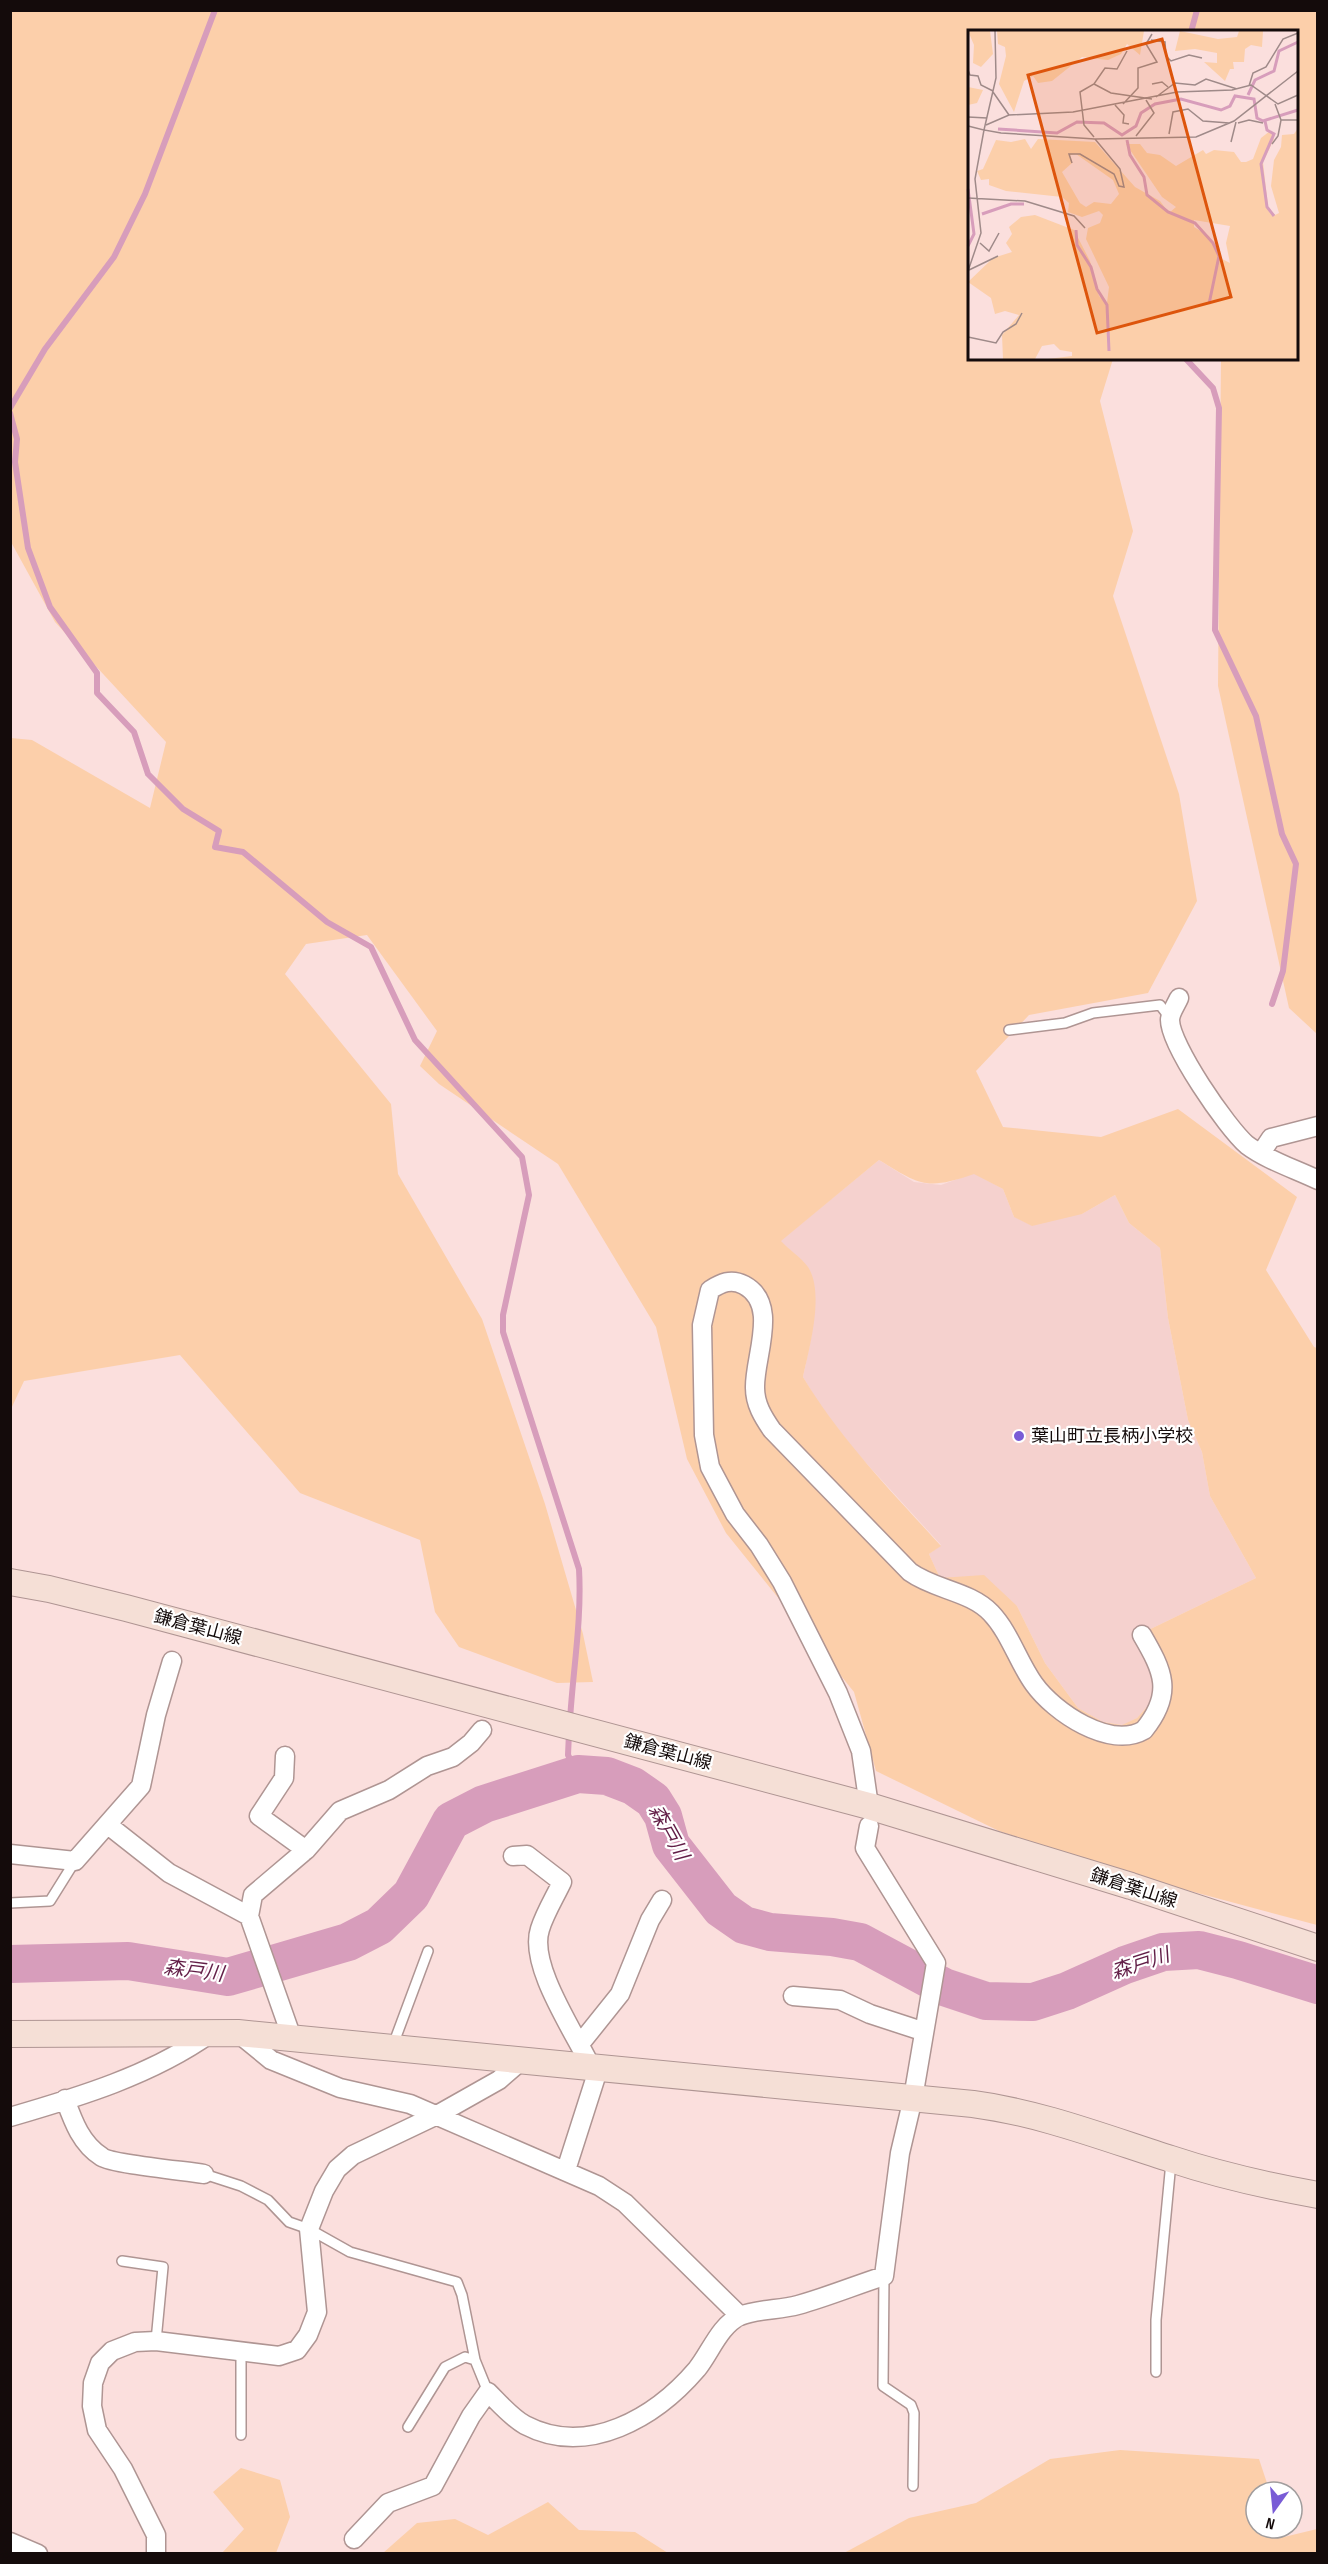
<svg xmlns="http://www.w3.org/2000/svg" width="1328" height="2564" font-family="'Sofia Sans Condensed','Noto Sans JP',sans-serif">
<rect width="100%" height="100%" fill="#fbdfdd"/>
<path fill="#f5d1ce" d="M 879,1160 L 914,1182 L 941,1185 L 974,1173 L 1003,1189 L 1014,1217 L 1082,1214 L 1115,1195 L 1129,1223 L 1160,1248 L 1168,1318 L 1188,1420 L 1202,1452 L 1210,1496 L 1256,1578 L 1136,1636 L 1152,1676 L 1153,1700 L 1137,1718 L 1123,1725 L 1103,1722 L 1078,1708 L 1045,1663 L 1017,1606 L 940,1578 L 929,1554 L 941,1545 L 856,1452 L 821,1407 L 803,1377 L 812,1334 L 780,1241 Z"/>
<path fill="#fccfaa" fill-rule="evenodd" d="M 11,11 L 1317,11 L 1317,1034 L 1289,1008 L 1218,686 L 1221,359 L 1296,358 L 1296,32 L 970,32 L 970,358 L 1113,359 L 1100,401 L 1133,531 L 1113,596 L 1179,794 L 1197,901 L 1148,993 L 1029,1015 L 976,1071 L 1003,1127 L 1101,1137 L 1178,1109 L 1297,1197 L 1266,1270 L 1314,1347 L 1317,1348 L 1317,1925 L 1138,1877 L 999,1831 L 876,1771 L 854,1692 L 726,1533 L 687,1459 L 656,1327 L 558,1164 L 439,1084 L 420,1066 L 437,1031 L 367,935 L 306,944 L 285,974 L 391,1104 L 398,1174 L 482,1319 L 545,1504 L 583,1634 L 593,1682 L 557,1683 L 459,1647 L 435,1612 L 420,1540 L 300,1493 L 180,1355 L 24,1381 L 11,1409 L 11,738 L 32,740 L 150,808 L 166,742 L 55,622 L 11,542 ZM 879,1160 C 921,1186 927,1190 974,1174 L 1003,1189 L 1014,1217 L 1032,1226 L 1082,1214 L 1115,1195 L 1129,1223 L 1160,1248 L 1168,1318 L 1188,1420 L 1202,1452 L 1210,1496 L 1256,1578 L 1136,1636 L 1152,1676 L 1153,1700 L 1137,1718 L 1122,1725 L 1103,1722 L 1078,1708 L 1045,1663 L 1017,1606 L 984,1575 L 940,1578 L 929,1554 L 941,1546 C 892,1492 841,1440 803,1377 C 809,1349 825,1293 808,1267 C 801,1257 789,1250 781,1241 Z
M 1120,2450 L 1259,2459 L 1270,2492 L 1256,2492 L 1256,2528 L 1281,2528 L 1284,2537 L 1317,2529 L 1317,2553 L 844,2553 L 909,2518 L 976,2503 L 1050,2459 Z
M 241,2468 L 280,2480 L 290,2517 L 276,2553 L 222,2553 L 244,2529 L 213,2492 Z
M 548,2502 L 579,2530 L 635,2532 L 668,2553 L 383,2553 L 417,2523 L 455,2519 L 488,2535 Z"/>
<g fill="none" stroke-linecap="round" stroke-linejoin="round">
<path stroke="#d79dbb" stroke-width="6" d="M 1191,32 L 1197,10
M 1185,358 L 1213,388 L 1219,408 L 1215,630 L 1256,716 L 1282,834 L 1296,864 L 1283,971 L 1272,1004
M 10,408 L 45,349 L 114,257 L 145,194 L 215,10
M 10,413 L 17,439 L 15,462 L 28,548 L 50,607 L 97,673 L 97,693 L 134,732 L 148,774 L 183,809 L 219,831 L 215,847 L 243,852 L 327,922 L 371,947 L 415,1040 L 522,1157 L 529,1195 L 503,1315 L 503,1332 L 579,1569 C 582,1619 573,1670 570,1720
M 569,1733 L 568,1755 L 578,1774"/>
<path stroke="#d79dbb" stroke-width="38" d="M 10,1964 L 128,1961 L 228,1977 L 348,1942 L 379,1926 L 411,1895 L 451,1821 L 484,1804 L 578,1774 L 607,1776 L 633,1786 L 653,1800 L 663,1816 L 671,1845 L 721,1909 L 744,1925 L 770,1932 L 832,1937 L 860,1942 L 944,1987 L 986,2001 L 1033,2002 L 1067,1991 L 1125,1965 L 1163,1952 L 1199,1950 L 1238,1960 L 1318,1985"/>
<g stroke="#af9593" stroke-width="12">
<path id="lane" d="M 1009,1030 L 1065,1023 L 1093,1013 L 1160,1005 L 1170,1018
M 10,1903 L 50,1901 L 75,1861
M 393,2045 L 428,1951
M 204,2174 L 241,2186 L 268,2200 L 289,2222 L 309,2229 L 350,2252 L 457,2282 L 462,2295 L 475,2360
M 122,2261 L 163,2267 L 156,2341
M 884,2276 L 883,2386 L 911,2405 L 914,2413 L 913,2486
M 241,2352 L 241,2435
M 1156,2372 L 1156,2320 L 1171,2162
M 408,2427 L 445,2367 L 465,2357 L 475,2360 L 488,2392"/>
</g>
<g stroke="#af9593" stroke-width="21">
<path id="street" d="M 1179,998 C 1176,1005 1170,1013 1170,1020 C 1170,1045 1227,1128 1247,1145 C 1267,1160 1295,1169 1318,1180
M 1261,1153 L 1271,1138 L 1318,1126
M 285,1756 L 284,1778 L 259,1816 L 306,1850
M 869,1806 L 861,1751 L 838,1693 L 782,1582 L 759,1545 L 735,1514 L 710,1467 L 704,1435 L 702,1325 L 710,1290 C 721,1283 731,1278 744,1285 C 780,1304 754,1357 755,1388 C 755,1404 763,1417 772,1430 L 910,1572 C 935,1590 970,1591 991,1613 C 1010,1633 1018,1662 1034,1684 C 1054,1712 1110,1750 1144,1730 C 1174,1693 1163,1671 1142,1635
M 108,1825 L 169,1873 L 249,1916
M 10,1854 L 75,1861 L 141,1786 L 156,1715 L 172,1661
M 513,1856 L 527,1855 L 562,1882 C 555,1897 545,1913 540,1929 C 528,1965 575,2033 591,2067
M 793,1996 L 840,2000 L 870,2014 L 922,2031
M 238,2033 L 271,2060 L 340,2088 L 410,2104 L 599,2186 L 625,2203 L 740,2316
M 292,2038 L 249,1916 L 253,1895 L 306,1850 L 340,1811 L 389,1790 L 427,1766 L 453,1757 L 471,1743 L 482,1730
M 580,2044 L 620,1994 L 650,1920 L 662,1900
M 65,2099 C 73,2121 81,2144 102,2157 C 112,2164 186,2171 204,2174
M 10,2117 C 79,2097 152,2075 211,2033
M 566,2170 L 599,2067
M 354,2539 L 388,2503 L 433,2486 L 471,2416 L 488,2392 C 499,2403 512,2418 525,2425 C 588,2458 656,2417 697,2369 C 710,2353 720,2325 740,2316 C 757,2309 780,2310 798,2305 C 827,2297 856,2285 884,2276 L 900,2153 L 913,2098 L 936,1963 L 865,1848 L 869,1826
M 10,2542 L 38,2554
M 156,2554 L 156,2535 L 123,2469 L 97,2430 L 92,2406 L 93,2383 L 100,2363 L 112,2351 L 135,2342 L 156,2341 L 279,2356 L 297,2350 L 308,2335 L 317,2312 L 309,2229 L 324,2191 L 337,2169 L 353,2155 L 437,2115 L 499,2080 L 522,2060"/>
</g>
<g stroke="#af9593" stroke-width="28">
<path id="secondary" d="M 10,1582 L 49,1589 L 126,1608 L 869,1806 L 1131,1886 L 1318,1948
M 10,2034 L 238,2033 L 973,2104 C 1041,2113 1105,2138 1171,2159 C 1219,2175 1268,2186 1318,2195"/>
</g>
<use href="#lane" stroke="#fff" stroke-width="9"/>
<use href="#street" stroke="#fff" stroke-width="18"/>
<use href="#secondary" stroke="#f5dfd6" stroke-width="26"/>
</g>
<circle fill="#795cd6" stroke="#fff" stroke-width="2" cx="1019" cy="1436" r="6"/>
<g text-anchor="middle" stroke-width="4.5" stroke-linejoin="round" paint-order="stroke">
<g font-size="18" fill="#140b0b" stroke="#fff" text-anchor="start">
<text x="1031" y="1442">葉山町立長柄小学校</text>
</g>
<g font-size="18" fill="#140b0b" stroke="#fff">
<text transform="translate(198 1627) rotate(15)" y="6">鎌倉葉山線</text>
<text transform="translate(668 1752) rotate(15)" y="6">鎌倉葉山線</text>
<text transform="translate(1134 1888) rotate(18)" y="6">鎌倉葉山線</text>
</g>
<g font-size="20" font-style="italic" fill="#621e47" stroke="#fff">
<text transform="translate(669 1832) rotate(61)" y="7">森戸川</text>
<text transform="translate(1140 1963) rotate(-18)" y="7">森戸川</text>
<text transform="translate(194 1970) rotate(7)" y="7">森戸川</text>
</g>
</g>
<g transform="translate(968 30)">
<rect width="330" height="330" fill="#fbdfdd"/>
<path d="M 0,1 L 22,1 L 25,24 L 13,37 L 5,33 L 6,15 ZM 29,1 L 176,1 L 172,25 L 159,14 L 153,24 L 140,30 L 114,27 L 84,51 L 70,53 L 65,46 L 56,51 L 46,82 L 31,54 L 38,26 L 37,17 L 30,14 ZM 212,1 L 250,9 L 269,7 L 271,1 L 295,1 L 294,17 L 283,15 L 277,19 L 276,32 L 265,32 L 266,39 L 262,39 L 257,51 L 236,32 L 249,33 L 249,23 L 227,19 L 207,21 ZM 0,57 L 15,60 L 9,73 L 0,75 ZM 330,98 L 330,329 L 80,329 L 104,326 L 104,322 L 92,320 L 86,314 L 74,316 L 67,329 L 35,329 L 34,305 L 51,285 L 37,281 L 27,284 L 23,268 L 0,252 L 25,228 L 44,222 L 38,213 L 44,204 L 41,197 L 53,187 L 67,185 L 106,200 L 122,231 L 131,266 L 139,273 L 141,257 L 118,209 L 120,198 L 132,193 L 135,185 L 131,181 L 114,187 L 100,182 L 101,173 L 94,167 L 38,161 L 21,155 L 21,149 L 13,150 L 9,141 L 15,139 L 28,110 L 43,112 L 57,109 L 63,119 L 70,109 L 127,112 L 167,157 L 192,171 L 201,183 L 208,177 L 194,167 L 158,114 L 172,114 L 179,123 L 192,125 L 208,136 L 235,120 L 238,124 L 246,120 L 266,122 L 273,132 L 278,132 L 285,129 L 293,108 L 302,101 L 306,109 L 295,132 L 300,177 L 307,185 L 311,183 L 303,156 L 306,130 L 313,117 L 314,105 L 326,104 ZM 108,124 L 145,150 L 151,164 L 143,174 L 126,172 L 118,177 L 112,173 L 94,142 L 104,133 L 102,125 ZM 226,190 L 262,196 L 258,213 L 262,233 L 254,229 L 241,206 L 226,197 Z" fill="#fccfaa" fill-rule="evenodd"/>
<path fill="none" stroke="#d79dbb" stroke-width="3" d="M 280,65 L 287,50 L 306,41 L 311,21 L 330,12M 297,91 L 299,100 L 306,104 L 293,134 L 299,177 L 306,186M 30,99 L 89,103 L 109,92 L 136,93 L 154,105 L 168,96 L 173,83 L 187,74 L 213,69 L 253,80 L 262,76 L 267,66 L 286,69 L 289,88 L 295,91 L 330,80M 159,110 L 162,125 L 176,147 L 179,165 L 200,182 L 227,193 L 245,213 L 251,226 L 241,274M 0,159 L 6,204 L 0,216M 14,184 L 43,174 L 56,174M 108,200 L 109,215 L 123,237 L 129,259 L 139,275 L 141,321"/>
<path fill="none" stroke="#9f8a89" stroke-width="1.5" d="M 27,1 L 28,48 L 16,100 L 33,103 L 127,109 L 228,107 L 266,91 L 330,41M 183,10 L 197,12 L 198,26 L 203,31 L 221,25 L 234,28M 0,40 L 2,45 L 10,46 L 13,55 L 25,61M 126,54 L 143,63 L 184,69M 184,54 L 194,52 L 200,57M 281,56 L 285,43 L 298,37 L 315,9 L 330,3M 25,62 L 41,85M 188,67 L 207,53 L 227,55 L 238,49 L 269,59M 155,74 L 170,58 L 170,38 L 189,32 L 178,14 L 184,4M 307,74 L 313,90 L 330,90M 147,75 L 156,85 L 155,93 L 161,94M 0,87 L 19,88M 270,93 L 281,90 L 295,93M 18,95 L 41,85 L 105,82 L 209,62 L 264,60 L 283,55 L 310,74 L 330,65M 0,96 L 16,100 L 7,149 L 13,203 L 0,241M 201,104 L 205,82 L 220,79 L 235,91 L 261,93M 168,106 L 186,83 L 178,70M 126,107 L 116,95 L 112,62 L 126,54 L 137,38 L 149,39 L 159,21M 263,112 L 268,92M 304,114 L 310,106 L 313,90M 104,133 L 101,124 L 112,124 L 146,144 L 151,156 L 156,157 L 152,139 L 127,109M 0,168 L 57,171 L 106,186 L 117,198M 12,213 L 21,221 L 31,203M 1,240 L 30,226M 0,307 L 28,313 L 35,302 L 48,294 L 54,283"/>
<path fill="#dd550c" fill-opacity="0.15" stroke="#dd550c" stroke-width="3" d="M 194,9 L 263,267 L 129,303 L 60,45 Z"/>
<rect width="330" height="330" fill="none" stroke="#140b0b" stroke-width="3"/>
</g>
<rect width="1328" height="2564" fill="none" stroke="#140b0b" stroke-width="24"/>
<g transform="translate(1274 2510) rotate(195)"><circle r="28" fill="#ffffff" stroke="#a19d9d" stroke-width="1.5"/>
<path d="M0-4.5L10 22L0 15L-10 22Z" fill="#795cd6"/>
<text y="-9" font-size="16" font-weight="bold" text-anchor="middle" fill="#140b0b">N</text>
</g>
</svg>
